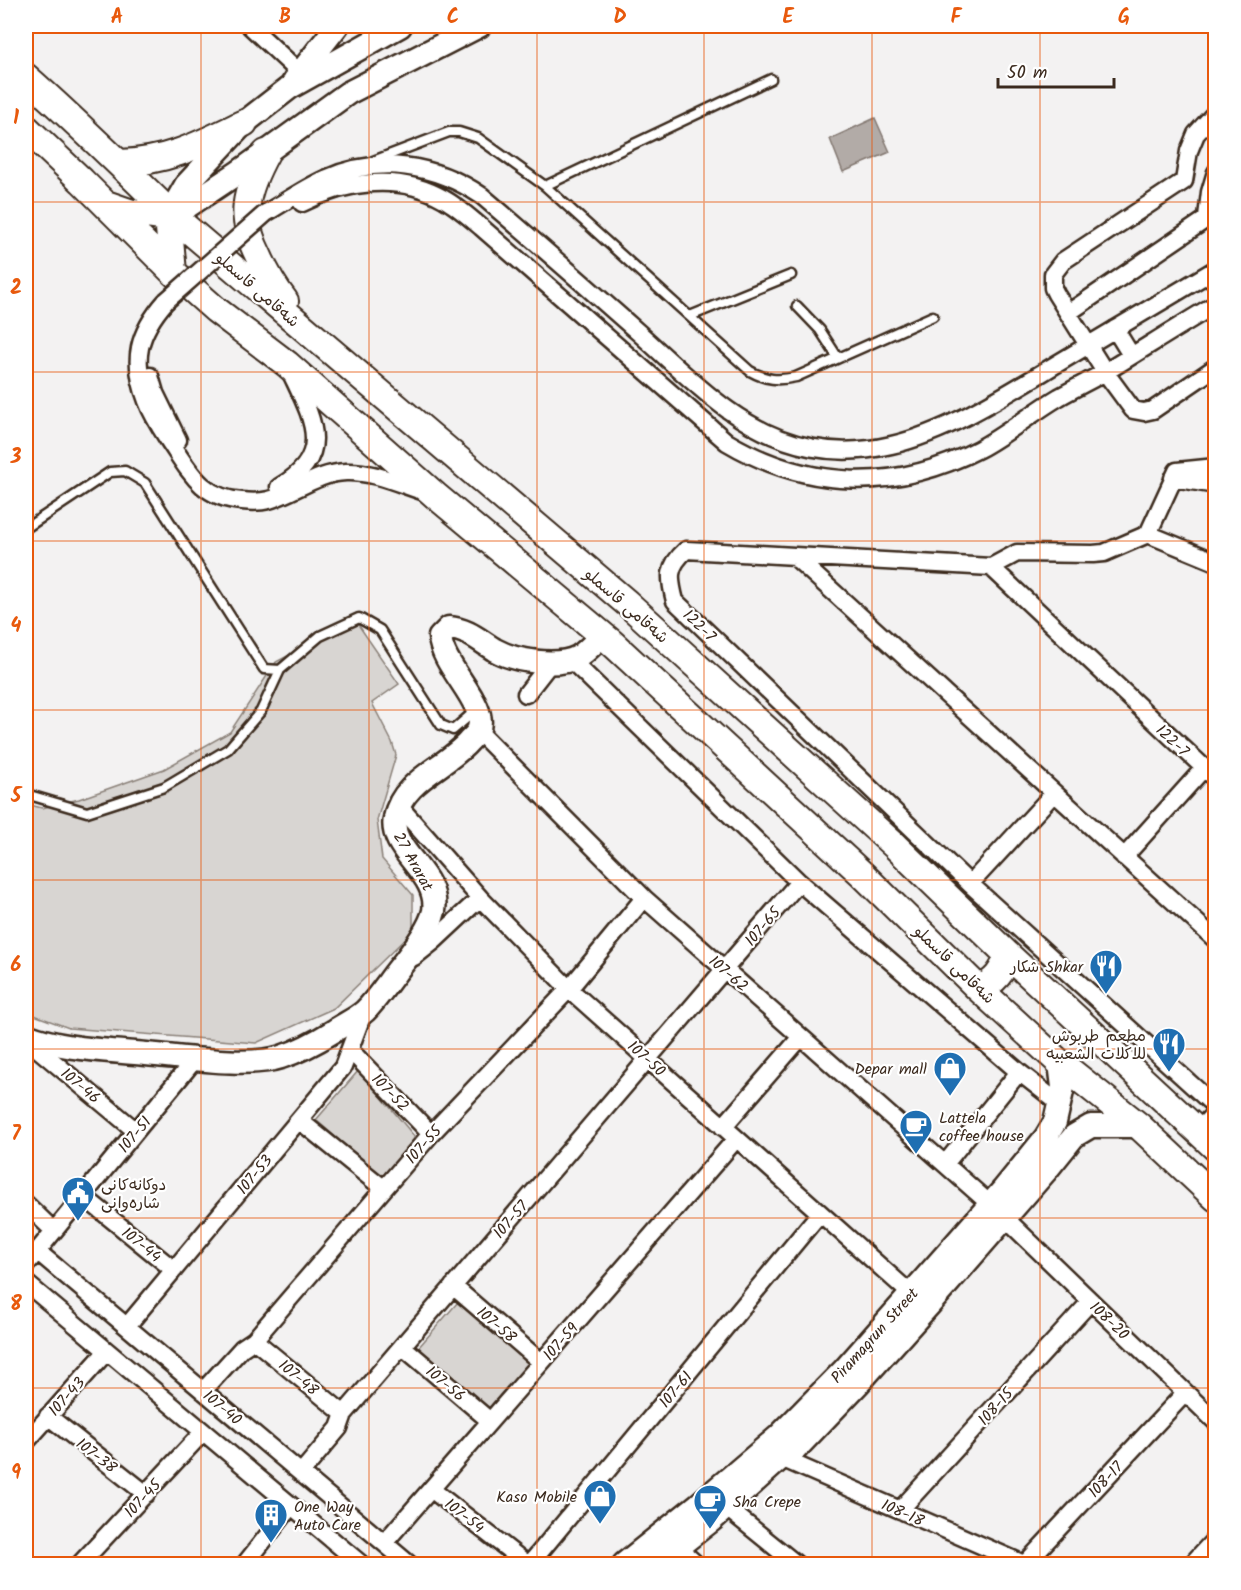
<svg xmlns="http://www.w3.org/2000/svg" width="1241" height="1590" font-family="Kalam,'Playpen Sans Arabic',sans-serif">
<rect width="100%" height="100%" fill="#f3f2f2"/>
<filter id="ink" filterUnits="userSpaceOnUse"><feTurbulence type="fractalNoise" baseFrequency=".0167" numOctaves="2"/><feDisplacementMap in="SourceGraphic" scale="12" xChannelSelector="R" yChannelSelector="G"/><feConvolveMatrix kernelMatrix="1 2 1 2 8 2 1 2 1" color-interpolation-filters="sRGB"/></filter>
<g filter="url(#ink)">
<path fill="#d8d5d2" stroke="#8a8078" stroke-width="1.5" d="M 355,620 L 399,684 L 372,703 L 392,742 L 396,755 L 377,820 L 382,859 L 413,895 L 413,931 L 334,1008 L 256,1043 L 69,1028 L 26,1012 L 26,804 L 42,808 L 79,799 L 164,769 L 230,732 L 276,662 Z
M 359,1070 L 419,1142 L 384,1179 L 316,1120 Z
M 458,1302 L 530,1363 L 490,1410 L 418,1348 Z"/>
<path fill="#b2aba7" stroke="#827770" stroke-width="1.5" d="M 875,118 L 890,152 L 843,172 L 830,139 Z"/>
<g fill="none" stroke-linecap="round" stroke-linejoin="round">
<g stroke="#3b2a1e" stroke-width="13">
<path id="lane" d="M 373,161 L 449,132 L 459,132 L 478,138 L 545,186 L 750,371 C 766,380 778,381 796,377 L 933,316
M 545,186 L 771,79
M 797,306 L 820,330 L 838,358
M 690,316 L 791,275
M 26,528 L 110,472 L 125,471 L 145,483 L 264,669 L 280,670 L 320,636 L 359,618 L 380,630 L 441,725 L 453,730 L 475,711
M 26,794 L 87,812 L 164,787 L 228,749 L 261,711 L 280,670"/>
</g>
<g stroke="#3b2a1e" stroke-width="21">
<path id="street" d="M 250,26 L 299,72
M 1216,112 L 1196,134 L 1189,151 L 1184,181 L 1063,261 L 1053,274 L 1053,288 L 1056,294 L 1105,372 L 1133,410 L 1144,412 L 1153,410 L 1216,367
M 302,203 C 346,181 399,173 444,199 C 457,206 469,217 481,227 L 727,442 C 808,490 896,492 979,449 C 1007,434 1032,413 1059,397 C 1075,388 1091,380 1107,371 C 1143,349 1179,326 1216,304
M 266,213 C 285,202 305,188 325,179 C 378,155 435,164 482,196 C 535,241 587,287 639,333 C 668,359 696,387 728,410 C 850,497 952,427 1060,362 C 1112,331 1164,300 1216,269
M 166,301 C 138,333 131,360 147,401 C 153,417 162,430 171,444 C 191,474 203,498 242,501 C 251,502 261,502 269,500 C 296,492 317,473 346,472 C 373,471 400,484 425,492
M 1068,313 L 1205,220 L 1207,217 L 1210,192 L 1216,172
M 1115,329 L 1131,355
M 150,376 L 155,393 L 178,440
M 1173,478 L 1216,485
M 279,487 C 335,455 312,418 291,373
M 1148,534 L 1216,562
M 795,557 L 1216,940
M 991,567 L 1017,553 L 1093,554 L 1104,553 L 1148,534 L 1177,471 L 1216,467
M 570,659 L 799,882 L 1019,1072 L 1060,1104
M 526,694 L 551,662
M 478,731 L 644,898 L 990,1204
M 1216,779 L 991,567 L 686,550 C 667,567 669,578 675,601 L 970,884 L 1216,1107
M 399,806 L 480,898 L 569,989 L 911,1294
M 1124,857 L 1204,768
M 970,884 L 1054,793
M 414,957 L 434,941 L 480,898
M 26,1039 L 136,1131
M 350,1050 L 431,1134
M 299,1120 L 383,1188
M 723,1127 L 801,1037
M 945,1164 L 1019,1072
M 83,1196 L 174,1270
M 26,1204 L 54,1231
M 1005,1218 L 1216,1422
M 37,1251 L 409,1564
M 26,1265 L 196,1058
M 26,1283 L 361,1564
M 453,1286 L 541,1362
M 127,1326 L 343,1067 L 364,1011
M 254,1340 L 344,1414
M 402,1346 L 490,1421
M 203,1391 L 242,1348 L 254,1340 L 431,1134 L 569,989 L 644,898
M 48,1416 L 146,1494
M 26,1442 L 107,1351
M 781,1458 L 1024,1564
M 301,1473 L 339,1428 L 344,1414 L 799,882
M 431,1489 L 527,1564
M 727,1508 L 796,1564
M 900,1510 L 1091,1301
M 384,1543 L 736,1139
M 677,1547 L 696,1564
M 80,1564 L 203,1432
M 245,1564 L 291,1506
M 530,1564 L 820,1213
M 1025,1564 L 1185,1393
M 1192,1564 L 1216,1538"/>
</g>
<g stroke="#3b2a1e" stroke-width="27">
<path id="secondary" d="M 294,81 L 337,26
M 176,219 L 188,206 L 239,172 L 348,93 L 479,26
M 176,219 L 178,199 L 186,185 L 244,123 L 289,88 L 400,26
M 26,1035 C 64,1050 106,1050 146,1054 C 183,1057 247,1068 281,1057 C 300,1051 318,1041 334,1031 C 344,1024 356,1019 365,1011 C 376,1000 386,985 396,972 C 408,957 430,930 434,911 C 440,873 388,851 395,818 C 402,780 447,767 469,741 C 472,738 476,734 478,731 C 490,705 442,668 440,637 L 449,628 C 467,629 480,641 495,650 C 515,661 557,668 578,657 C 586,652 595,642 602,635
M 1200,1133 L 1216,1116
M 624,1564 L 699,1504 L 779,1436 L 844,1370 L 1003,1190 L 1046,1137 L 1055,1122 L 1063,1087 L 1060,1063
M 656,1564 L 712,1520 L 781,1458 L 794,1451 L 858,1384 L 930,1304 L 1045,1172 L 1074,1136 L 1091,1126 L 1139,1126"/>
</g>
<g stroke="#3b2a1e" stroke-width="30">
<path id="primary" d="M 26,77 C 78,123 127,171 176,219 L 627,603 L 895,846 L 1008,955 L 1216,1148
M 26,128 L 82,181 L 173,272 L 216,310 L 287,364 L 436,496 L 612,643 L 862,874 L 979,989 L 1060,1063 L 1139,1126 L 1216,1198
M 266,153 C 245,192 238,216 259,257 C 266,273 274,287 285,301
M 119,163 C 168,162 201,144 244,123
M 106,204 L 132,213 L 176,219
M 173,272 L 169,228 L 176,219
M 979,989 C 995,982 1003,972 1008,955"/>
</g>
<use href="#lane" stroke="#fff" stroke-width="8"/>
<use href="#street" stroke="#fff" stroke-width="16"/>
<use href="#secondary" stroke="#fff" stroke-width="22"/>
<use href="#primary" stroke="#fff" stroke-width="26"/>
<g stroke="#3b2a1e" stroke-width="21" stroke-linecap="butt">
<path id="street-bridge" d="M 166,301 L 266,213"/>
</g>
<use href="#street-bridge" stroke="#fff" stroke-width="16"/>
</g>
</g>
<path fill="none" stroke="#e8590c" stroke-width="1.5" stroke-opacity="0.55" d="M 201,26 L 201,1564M 369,26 L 369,1564M 537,26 L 537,1564M 704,26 L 704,1564M 872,26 L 872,1564M 1040,26 L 1040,1564M 26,202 L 1216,202M 26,372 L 1216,372M 26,541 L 1216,541M 26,710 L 1216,710M 26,880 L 1216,880M 26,1049 L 1216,1049M 26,1218 L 1216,1218M 26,1388 L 1216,1388"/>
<defs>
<g id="restaurant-pin" transform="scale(1.725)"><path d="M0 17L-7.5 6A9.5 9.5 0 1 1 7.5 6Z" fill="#1f6fb2" stroke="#fff"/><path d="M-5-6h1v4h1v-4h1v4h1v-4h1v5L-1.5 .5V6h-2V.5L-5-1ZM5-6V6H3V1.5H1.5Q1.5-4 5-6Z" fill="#fff"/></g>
<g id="shop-pin" transform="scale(1.725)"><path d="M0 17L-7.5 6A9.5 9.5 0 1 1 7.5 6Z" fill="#1f6fb2" stroke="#fff"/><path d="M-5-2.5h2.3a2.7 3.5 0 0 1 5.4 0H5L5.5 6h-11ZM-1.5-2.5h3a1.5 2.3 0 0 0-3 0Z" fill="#fff"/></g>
<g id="cafe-pin" transform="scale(1.725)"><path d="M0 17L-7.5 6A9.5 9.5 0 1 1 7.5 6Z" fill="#1f6fb2" stroke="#fff"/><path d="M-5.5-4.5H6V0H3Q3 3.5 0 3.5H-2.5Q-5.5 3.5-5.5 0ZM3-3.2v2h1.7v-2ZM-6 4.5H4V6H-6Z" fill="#fff"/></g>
<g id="civic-pin" transform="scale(1.725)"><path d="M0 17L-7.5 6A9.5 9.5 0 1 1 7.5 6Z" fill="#1f6fb2" stroke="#fff"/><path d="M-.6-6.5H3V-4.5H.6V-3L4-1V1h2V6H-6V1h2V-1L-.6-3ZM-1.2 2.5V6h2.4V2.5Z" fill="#fff"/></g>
<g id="building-pin" transform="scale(1.725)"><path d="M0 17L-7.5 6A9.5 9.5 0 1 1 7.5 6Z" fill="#1f6fb2" stroke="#fff"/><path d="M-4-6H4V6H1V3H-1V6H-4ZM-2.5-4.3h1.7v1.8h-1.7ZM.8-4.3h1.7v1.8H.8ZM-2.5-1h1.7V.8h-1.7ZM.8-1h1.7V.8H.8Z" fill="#fff"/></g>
</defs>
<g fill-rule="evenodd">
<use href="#restaurant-pin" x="1106" y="966"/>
<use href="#restaurant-pin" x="1169" y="1044"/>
<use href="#shop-pin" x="950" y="1068"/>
<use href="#cafe-pin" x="916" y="1126"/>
<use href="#civic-pin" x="78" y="1193"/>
<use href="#shop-pin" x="600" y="1496"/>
<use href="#cafe-pin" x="710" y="1501"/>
<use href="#building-pin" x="271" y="1515"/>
</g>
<g text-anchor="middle" stroke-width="4.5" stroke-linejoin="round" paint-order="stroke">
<g font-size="16" fill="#3b2a1e" stroke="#fff">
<text transform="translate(258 289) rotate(41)" y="6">شەقامی قاسملو</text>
<text transform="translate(627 605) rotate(41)" y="6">شەقامی قاسملو</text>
<text transform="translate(700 625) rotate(44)" y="6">122-7</text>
<text transform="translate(1173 740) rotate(43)" y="6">122-7</text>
<text transform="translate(414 861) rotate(61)" y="6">27 Ararat</text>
<text transform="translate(762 926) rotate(-49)" y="6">107-65</text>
<text transform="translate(955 964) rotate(44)" y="6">شەقامی قاسملو</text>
<text transform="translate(729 973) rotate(41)" y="6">107-62</text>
<text transform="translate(647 1058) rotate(42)" y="6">107-50</text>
<text transform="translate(81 1085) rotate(40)" y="6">107-46</text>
<text transform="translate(391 1092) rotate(46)" y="6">107-52</text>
<text transform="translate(134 1134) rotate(-50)" y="6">107-51</text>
<text transform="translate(423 1144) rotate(-48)" y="6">107-55</text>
<text transform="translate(254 1174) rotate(-50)" y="6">107-53</text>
<text transform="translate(510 1219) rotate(-49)" y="6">107-57</text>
<text transform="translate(142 1244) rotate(39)" y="6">107-44</text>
<text transform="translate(1110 1320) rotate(44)" y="6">108-20</text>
<text transform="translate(497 1324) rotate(41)" y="6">107-58</text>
<text transform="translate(874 1335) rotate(-48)" y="6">Piramagrun Street</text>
<text transform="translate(560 1341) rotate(-49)" y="6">107-59</text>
<text transform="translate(299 1377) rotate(40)" y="6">107-48</text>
<text transform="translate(446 1383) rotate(40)" y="6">107-56</text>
<text transform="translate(675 1389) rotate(-50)" y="6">107-61</text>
<text transform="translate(66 1396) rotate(-48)" y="6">107-43</text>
<text transform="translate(995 1406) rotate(-48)" y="6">108-15</text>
<text transform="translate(223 1407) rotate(40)" y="6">107-40</text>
<text transform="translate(97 1455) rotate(38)" y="6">107-38</text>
<text transform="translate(1105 1479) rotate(-47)" y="6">108-17</text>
<text transform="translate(142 1498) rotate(-47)" y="6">107-45</text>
<text transform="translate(903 1512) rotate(24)" y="6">108-18</text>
<text transform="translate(465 1515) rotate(38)" y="6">107-54</text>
</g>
<g font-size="16" fill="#3b2a1e" stroke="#fff" text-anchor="end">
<text x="1083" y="972">شکار Shkar</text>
<text x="1146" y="1041">مطعم طربوش<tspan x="1146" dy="18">للاكلات الشعبيه</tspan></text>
<text x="927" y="1074">Depar mall</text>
<text x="939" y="1123" text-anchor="start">Lattela<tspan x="939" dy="18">coffee house</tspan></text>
<text x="101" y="1190" text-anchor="start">دوکانەکانی<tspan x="101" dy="18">شارەوانی</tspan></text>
<text x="577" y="1502">Kaso Mobile</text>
<text x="733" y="1507" text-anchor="start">Sha Crepe</text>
<text x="294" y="1512" text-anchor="start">One Way<tspan x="294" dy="18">Auto Care</tspan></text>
</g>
</g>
<rect width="1241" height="1590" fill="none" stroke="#fff" stroke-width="66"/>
<path d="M998 78v9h116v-9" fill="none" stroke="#3b2a1e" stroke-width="3"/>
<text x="1007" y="78" font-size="18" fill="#3b2a1e" stroke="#ffffff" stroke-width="4.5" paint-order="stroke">50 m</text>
<rect x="33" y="33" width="1175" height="1524" fill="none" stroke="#e8590c" stroke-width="2"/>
<g font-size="20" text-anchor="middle" font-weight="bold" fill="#e8590c">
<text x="117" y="23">A</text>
<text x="285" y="23">B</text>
<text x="453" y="23">C</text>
<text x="620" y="23">D</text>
<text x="788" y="23">E</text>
<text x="956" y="23">F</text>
<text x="1124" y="23">G</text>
<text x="16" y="124">1</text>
<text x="16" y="294">2</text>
<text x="16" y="463">3</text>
<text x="16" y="632">4</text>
<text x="16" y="802">5</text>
<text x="16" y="971">6</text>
<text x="16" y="1140">7</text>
<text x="16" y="1310">8</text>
<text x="16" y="1479">9</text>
</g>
</svg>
